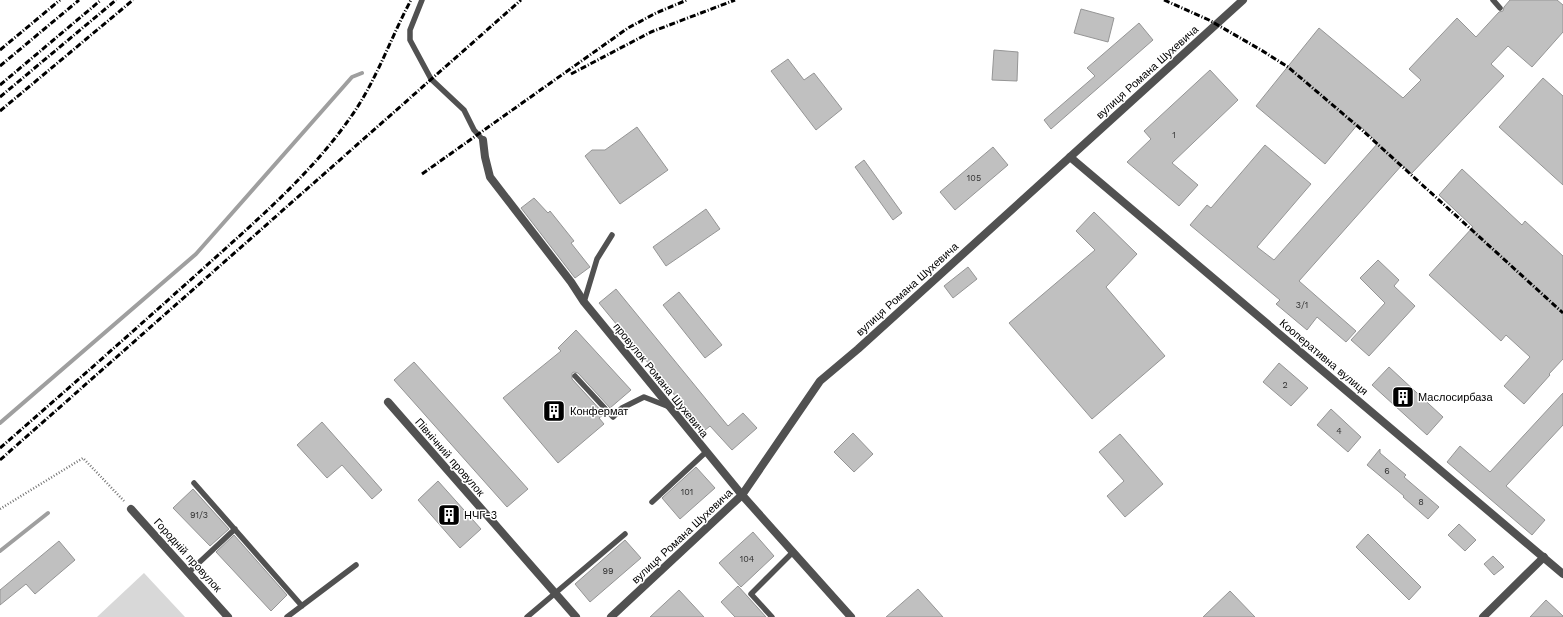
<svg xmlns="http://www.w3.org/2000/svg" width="1563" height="617" font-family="'Work Sans',sans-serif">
<rect width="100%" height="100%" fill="#fff"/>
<path fill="#d8d8d8" d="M 144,573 L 185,617 L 97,617 Z"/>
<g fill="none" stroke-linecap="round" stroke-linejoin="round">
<path stroke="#9f9f9f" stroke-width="4" d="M 0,423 L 196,254 L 352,77 L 362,73
M 0,551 L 48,513"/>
</g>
<path fill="#c0c0c0" stroke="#959595" d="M 1510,0 L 1557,0 L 1563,5 L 1563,32 L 1532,67 L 1508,46 L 1491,64 L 1504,76 L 1411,174 L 1402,165 L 1299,281 L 1356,331 L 1346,342 L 1317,317 L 1307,330 L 1276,304 L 1280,300 L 1190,225 L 1207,205 L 1211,208 L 1265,145 L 1311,184 L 1257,247 L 1274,260 L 1378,143 L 1358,124 L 1325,164 L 1256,106 L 1319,28 L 1403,98 L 1421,80 L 1409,69 L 1457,18 L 1476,37 L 1499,12 L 1503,11 L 1504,7 Z
M 1081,9 L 1114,18 L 1108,42 L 1074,33 Z
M 1139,23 L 1153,40 L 1051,129 L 1044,120 L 1095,76 L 1087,68 Z
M 994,50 L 1018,52 L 1017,81 L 992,80 Z
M 788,59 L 804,80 L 814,73 L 842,109 L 816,130 L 771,71 Z
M 1210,70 L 1238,100 L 1172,163 L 1198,185 L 1179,206 L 1127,162 L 1151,139 L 1144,131 Z
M 1543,78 L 1563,96 L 1563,185 L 1499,127 Z
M 637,127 L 668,170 L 620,204 L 585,156 L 592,150 L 605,150 Z
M 993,147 L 1008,165 L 955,210 L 940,192 Z
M 864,160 L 902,213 L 893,220 L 855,167 Z
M 1462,169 L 1522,225 L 1525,221 L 1563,256 L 1563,359 L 1549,374 L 1550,375 L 1524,404 L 1504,386 L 1530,357 L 1506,335 L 1501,341 L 1429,275 L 1473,227 L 1439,195 Z
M 534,198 L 548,213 L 550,211 L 574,241 L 571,243 L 590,267 L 575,278 L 521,208 Z
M 706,209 L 720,229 L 666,266 L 653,247 Z
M 1094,212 L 1137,254 L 1106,287 L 1165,356 L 1092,419 L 1009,323 L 1095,250 L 1076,231 Z
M 1378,260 L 1399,280 L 1394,286 L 1415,306 L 1369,356 L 1351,340 L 1385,303 L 1360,278 Z
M 968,267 L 977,279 L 953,298 L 944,286 Z
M 616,289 L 728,426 L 743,413 L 757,428 L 732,450 L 710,426 L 704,431 L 599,303 Z
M 679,292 L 722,345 L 705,358 L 663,305 Z
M 576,330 L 631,390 L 610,408 L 578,373 L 574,372 L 572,373 L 572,379 L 604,414 L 599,418 L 604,424 L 558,463 L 503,398 L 561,351 L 558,348 Z
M 414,362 L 528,489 L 507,507 L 394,380 Z
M 1279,363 L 1308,388 L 1291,406 L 1263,382 Z
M 1389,367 L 1443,417 L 1427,435 L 1372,385 Z
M 1563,393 L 1563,425 L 1506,486 L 1545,520 L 1532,535 L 1447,462 L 1460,446 L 1490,472 Z
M 1331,409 L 1361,437 L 1348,452 L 1317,425 Z
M 322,422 L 382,490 L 372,499 L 342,465 L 327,478 L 297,445 Z
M 853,433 L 873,454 L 854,472 L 834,452 Z
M 1120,434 L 1163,484 L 1125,517 L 1107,496 L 1124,481 L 1099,452 Z
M 1380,449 L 1380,453 L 1406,475 L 1404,477 L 1439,507 L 1428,519 L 1403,497 L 1404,496 L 1367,465 Z
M 696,467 L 715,488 L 680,519 L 662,498 Z
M 438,481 L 481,529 L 460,548 L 418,500 Z
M 193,489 L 229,529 L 210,546 L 173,508 Z
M 1459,524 L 1476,540 L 1465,551 L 1448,535 Z
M 753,532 L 774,556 L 741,587 L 719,563 Z
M 1368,534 L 1421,587 L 1409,600 L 1356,547 Z
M 234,535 L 287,595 L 271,611 L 216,552 Z
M 625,540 L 641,558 L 590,602 L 575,584 Z
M 59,541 L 75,560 L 35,594 L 26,584 L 0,605 L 0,590 Z
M 1493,556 L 1504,567 L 1494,575 L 1484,564 Z
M 738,586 L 748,597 L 766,617 L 735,617 L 721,602 Z
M 918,589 L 943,617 L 886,617 Z
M 679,590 L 704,617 L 650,617 Z
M 1230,591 L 1255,617 L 1203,617 Z
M 1546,600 L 1563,616 L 1563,617 L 1530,617 Z"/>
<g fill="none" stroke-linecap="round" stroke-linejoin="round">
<path stroke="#737373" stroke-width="2.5" stroke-dasharray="1 2" stroke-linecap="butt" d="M 0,509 L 83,458 L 124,501"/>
<path stroke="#515151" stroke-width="5.5" d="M 422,0 L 410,30 L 410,40 L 431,79 L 464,110 L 474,130 L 483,140
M 1493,0 L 1500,8
M 584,302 L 597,259 L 612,235
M 575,376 L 613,417 L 622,408 L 644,397 L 667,406
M 194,483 L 302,606
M 652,502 L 706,452
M 189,572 L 235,529
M 287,617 L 356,565
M 527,617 L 625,534
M 772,617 L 751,594 L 793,552"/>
<path stroke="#515151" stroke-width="8" d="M 483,140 L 485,157 L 490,177 L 571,282 L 584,302 L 742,495 L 851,617
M 1070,157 L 1243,0
M 388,402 L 576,617
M 131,509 L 228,617
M 1483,617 L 1544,557"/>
<path stroke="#515151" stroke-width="8" d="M 611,617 L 742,495 L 820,381 L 858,349 L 1070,157 L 1563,574"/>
<path stroke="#000" stroke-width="3" stroke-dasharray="6 2 1 2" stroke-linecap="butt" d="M 1164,0 L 1209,20 L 1261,50 L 1288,67 L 1362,130 L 1563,313
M 0,50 L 60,0
M 0,66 L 79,0
M 571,74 L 651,32 L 735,0
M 0,85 L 101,0
M 0,97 L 116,0
M 0,111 L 133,0
M 422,174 L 628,28 L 656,13 L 687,0
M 0,448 C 69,388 138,327 206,266 C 257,220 311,174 350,118 C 376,82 390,39 411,0
M 0,460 L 521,0"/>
</g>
<defs>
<g id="building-square" transform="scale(1.15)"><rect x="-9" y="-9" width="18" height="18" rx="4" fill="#000" stroke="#fff"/><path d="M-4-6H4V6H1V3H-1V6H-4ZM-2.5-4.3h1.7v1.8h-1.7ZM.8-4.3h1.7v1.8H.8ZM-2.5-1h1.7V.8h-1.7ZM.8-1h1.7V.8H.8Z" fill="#fff"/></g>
</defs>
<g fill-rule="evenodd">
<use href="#building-square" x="1403" y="397"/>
<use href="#building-square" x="554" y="411"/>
<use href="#building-square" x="449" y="515"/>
</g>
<g text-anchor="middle" stroke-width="3" stroke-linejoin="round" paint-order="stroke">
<g font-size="9" fill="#303030">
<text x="1174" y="138">1</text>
<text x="974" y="181">105</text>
<text x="1302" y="308">3/1</text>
<text x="1285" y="388">2</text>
<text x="1339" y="434">4</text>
<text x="1387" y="474">6</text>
<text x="687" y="495">101</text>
<text x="1421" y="505">8</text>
<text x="199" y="518">91/3</text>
<text x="747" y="562">104</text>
<text x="608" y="574">99</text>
</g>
<g font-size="11" fill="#000" stroke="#fff">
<text transform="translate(1147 72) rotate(-42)" y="4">вулиця Романа Шухевича</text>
<text transform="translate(907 289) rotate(-42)" y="4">вулиця Романа Шухевича</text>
<text transform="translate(1324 357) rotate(40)" y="4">Кооперативна вулиця</text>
<text transform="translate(661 380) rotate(51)" y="4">провулок Романа Шухевича</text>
<text transform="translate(450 457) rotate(49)" y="4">Північний провулок</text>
<text transform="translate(682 536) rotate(-43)" y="4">вулиця Романа Шухевича</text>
<text transform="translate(188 555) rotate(48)" y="4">Городній провулок</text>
</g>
<g font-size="11" fill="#000" stroke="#fff" text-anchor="start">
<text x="1418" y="401">Маслосирбаза</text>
<text x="570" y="415">Конфермат</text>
<text x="464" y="519">НЧГ-3</text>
</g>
</g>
</svg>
